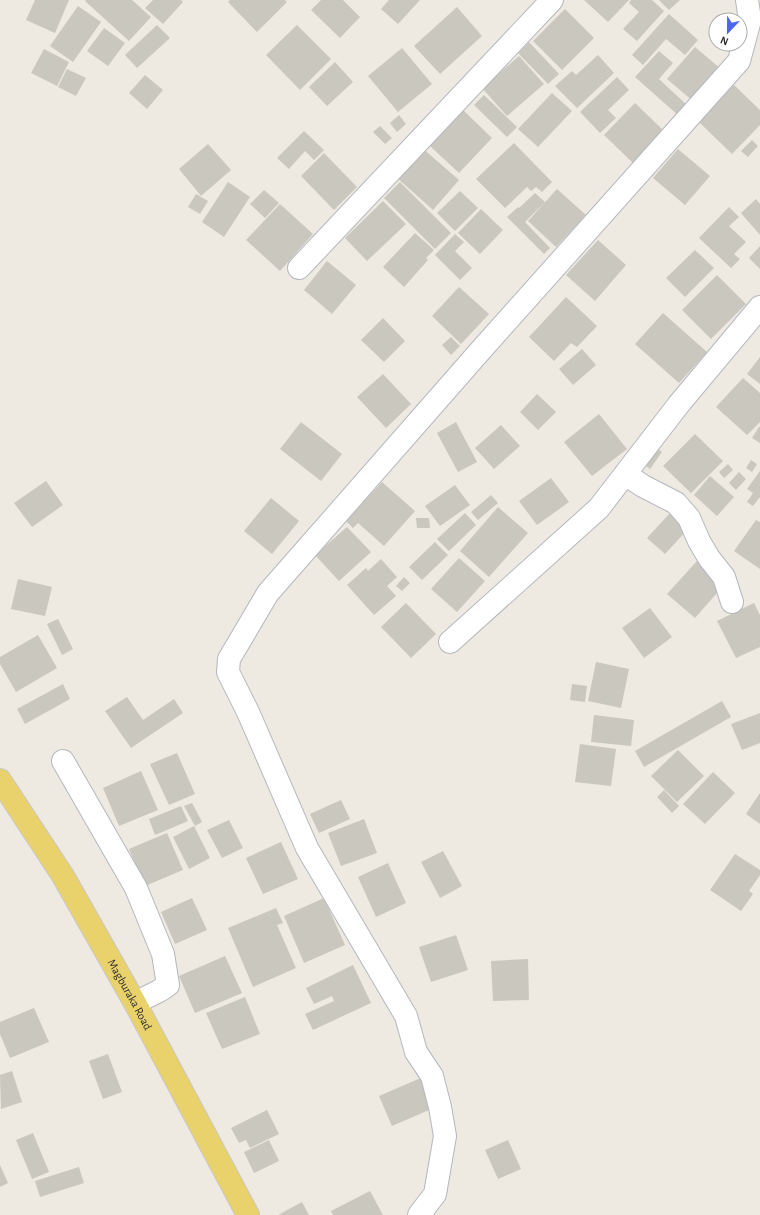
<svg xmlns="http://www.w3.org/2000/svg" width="760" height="1215" font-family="'Alegreya Sans',sans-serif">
<rect width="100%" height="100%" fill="#eee9e1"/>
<path fill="#cac7bf" d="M 35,0 L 69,0 L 55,33 L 26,20 Z
M 86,0 L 132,0 L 151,17 L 129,41 L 85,1 Z
M 153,0 L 181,0 L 183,2 L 163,24 L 145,8 Z
M 230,0 L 285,0 L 287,2 L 257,32 L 228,2 Z
M 321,0 L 343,0 L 360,17 L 340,38 L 311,10 Z
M 389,0 L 420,0 L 398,24 L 381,9 Z
M 584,0 L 629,0 L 608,22 Z
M 631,0 L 652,0 L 664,11 L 637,41 L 623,29 L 639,12 L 629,3 Z
M 659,0 L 680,0 L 669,10 Z
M 78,6 L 101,22 L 73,62 L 50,46 Z
M 457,7 L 482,36 L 440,74 L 414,46 Z
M 565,9 L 594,38 L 562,70 L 533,41 Z
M 669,14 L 698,40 L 685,55 L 666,39 L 643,65 L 632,55 Z
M 157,25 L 170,38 L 137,68 L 125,55 Z
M 297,25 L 331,59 L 300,90 L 266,55 Z
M 104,28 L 125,43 L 108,66 L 87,51 Z
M 529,42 L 559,74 L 548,84 L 518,53 Z
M 695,47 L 721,69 L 694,102 L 667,79 Z
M 402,48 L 432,84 L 398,112 L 368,76 Z
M 44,49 L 69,62 L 57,86 L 31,73 Z
M 659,51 L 673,63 L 659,79 L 688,106 L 679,116 L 635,77 Z
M 598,55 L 614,73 L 577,108 L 555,86 L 572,71 L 576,75 Z
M 519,56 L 544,84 L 507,116 L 482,88 Z
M 335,62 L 353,82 L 327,106 L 309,87 Z
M 67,69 L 86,78 L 76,96 L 58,87 Z
M 145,75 L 163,90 L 147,109 L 129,93 Z
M 617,77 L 629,90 L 608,110 L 616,118 L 600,133 L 580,112 Z
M 734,85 L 760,110 L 760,125 L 732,154 L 698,121 Z
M 552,93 L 572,111 L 538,147 L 518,129 Z
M 484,95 L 517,127 L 507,137 L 474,105 Z
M 635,103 L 664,131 L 633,163 L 604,135 Z
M 463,110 L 492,138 L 459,173 L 429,145 Z
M 399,115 L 406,124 L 397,132 L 390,123 Z
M 380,126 L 392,138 L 385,144 L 373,132 Z
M 304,131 L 324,150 L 314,160 L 305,151 L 289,169 L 277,158 Z
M 752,140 L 758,146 L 748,157 L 741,151 Z
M 514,143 L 552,182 L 542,192 L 536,187 L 531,191 L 527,187 L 505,208 L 476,179 Z
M 208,144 L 231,170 L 201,196 L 179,169 Z
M 421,147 L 459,180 L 433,210 L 395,176 Z
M 678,149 L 710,176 L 685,205 L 653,178 Z
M 324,153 L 357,187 L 334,210 L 301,176 Z
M 228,182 L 250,197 L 224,237 L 202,222 Z
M 400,182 L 451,233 L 435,249 L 384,198 Z
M 557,189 L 586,215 L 556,247 L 528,221 Z
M 264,190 L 279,203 L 265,218 L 250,204 Z
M 460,191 L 478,208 L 455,231 L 437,213 Z
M 535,193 L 545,202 L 525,222 L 550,248 L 544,254 L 507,217 L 518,207 L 519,208 Z
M 196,194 L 208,201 L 200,214 L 188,207 Z
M 756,199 L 760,204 L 760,235 L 741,213 Z
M 383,201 L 406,224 L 367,261 L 345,238 Z
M 280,204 L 313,234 L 280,271 L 246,240 Z
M 729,207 L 739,217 L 729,226 L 746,242 L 734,254 L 740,259 L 731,268 L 699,238 Z
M 481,209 L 503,230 L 480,254 L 458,233 Z
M 415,233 L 434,250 L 426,258 L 428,260 L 404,287 L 383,267 Z
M 455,234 L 464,242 L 455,251 L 472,268 L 460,280 L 435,255 Z
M 598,240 L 626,265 L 595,301 L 566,275 Z
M 760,246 L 760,269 L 749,258 Z
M 695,250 L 714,268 L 685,297 L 666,278 Z
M 327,261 L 356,285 L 332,314 L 304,290 Z
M 717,275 L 746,304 L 711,339 L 682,310 Z
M 459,287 L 489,314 L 461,344 L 432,316 Z
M 566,297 L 597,326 L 577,347 L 571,343 L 554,361 L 529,337 Z
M 663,313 L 707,352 L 679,383 L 635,344 Z
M 383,318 L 405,341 L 384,362 L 361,340 Z
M 451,337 L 460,346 L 451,355 L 442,345 Z
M 582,349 L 596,365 L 573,385 L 559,369 Z
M 760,357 L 760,384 L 747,374 Z
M 383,374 L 411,404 L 386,428 L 357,397 Z
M 743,378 L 760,393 L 760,422 L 747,435 L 716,407 Z
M 537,394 L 556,412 L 538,430 L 520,412 Z
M 599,414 L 627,449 L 592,476 L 564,442 Z
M 301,422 L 342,454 L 321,481 L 280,449 Z
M 456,422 L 477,462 L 458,472 L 437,433 Z
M 501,425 L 520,446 L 494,469 L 475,448 Z
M 759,427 L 760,427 L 760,443 L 752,438 Z
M 695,434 L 723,461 L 691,493 L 663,466 Z
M 654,446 L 662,452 L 650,469 L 642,463 Z
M 751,460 L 757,464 L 752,472 L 746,468 Z
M 728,464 L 733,470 L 724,478 L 719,472 Z
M 760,471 L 760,497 L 753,506 L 747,502 L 753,493 L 747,489 Z
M 739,472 L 746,479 L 736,490 L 729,483 Z
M 710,476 L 734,497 L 717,516 L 694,495 Z
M 551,478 L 569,502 L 537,525 L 519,501 Z
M 46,481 L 63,505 L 32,527 L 14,503 Z
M 382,482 L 415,511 L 384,546 L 358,523 L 353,528 L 346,521 Z
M 455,485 L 470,505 L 440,526 L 425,506 Z
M 491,495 L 498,503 L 478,520 L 471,512 Z
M 271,498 L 299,521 L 272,554 L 244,531 Z
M 498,507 L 528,533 L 489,577 L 460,551 Z
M 465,513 L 476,525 L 449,551 L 437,539 Z
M 670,513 L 688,529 L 665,554 L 647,538 Z
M 416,518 L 429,518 L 430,528 L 417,528 Z
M 756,520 L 760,522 L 760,569 L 734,551 Z
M 347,527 L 371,552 L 339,581 L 315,555 Z
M 435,542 L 448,555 L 422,580 L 409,567 Z
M 459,558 L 485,581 L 457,612 L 431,589 Z
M 381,559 L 397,577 L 387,586 L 396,596 L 374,615 L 347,585 L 366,568 L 368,571 Z
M 697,561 L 724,585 L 695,618 L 667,594 Z
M 404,577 L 410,583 L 402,591 L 396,586 Z
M 18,579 L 52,587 L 45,616 L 11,609 Z
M 406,603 L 436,634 L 411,658 L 381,627 Z
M 754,603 L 760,615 L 760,647 L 736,658 L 717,621 Z
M 650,608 L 672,637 L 644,658 L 622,628 Z
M 58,619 L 73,649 L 62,655 L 47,624 Z
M 38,635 L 57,668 L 16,692 L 0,664 L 0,657 Z
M 596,662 L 629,669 L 621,708 L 588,701 Z
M 63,684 L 70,699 L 25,724 L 17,709 Z
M 572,684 L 587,686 L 585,702 L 570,700 Z
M 127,697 L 143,720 L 174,699 L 183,713 L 131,748 L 105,711 Z
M 722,701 L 731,717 L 644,767 L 635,751 Z
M 760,713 L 760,743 L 742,750 L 731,724 Z
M 594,715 L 634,720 L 631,746 L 591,742 Z
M 580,744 L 616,749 L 611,786 L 575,782 Z
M 678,750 L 704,776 L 677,802 L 651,776 Z
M 177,753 L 195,794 L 169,805 L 150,764 Z
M 141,771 L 158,810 L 119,826 L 103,788 Z
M 713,772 L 735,793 L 705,824 L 683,804 Z
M 664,790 L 679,806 L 672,813 L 657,797 Z
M 760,793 L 760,824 L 746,814 Z
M 341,800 L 350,819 L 319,833 L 310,814 Z
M 192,803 L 202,822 L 195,826 L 184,806 Z
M 181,806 L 188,821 L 155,835 L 149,819 Z
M 364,819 L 377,853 L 341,866 L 328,833 Z
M 229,820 L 243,848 L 222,858 L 207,830 Z
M 194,826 L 210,858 L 189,869 L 173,837 Z
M 167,833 L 183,870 L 145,886 L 129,849 Z
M 281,842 L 298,879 L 263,894 L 246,858 Z
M 443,851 L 462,886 L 440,898 L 421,862 Z
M 735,854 L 760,870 L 760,875 L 749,891 L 753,894 L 741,911 L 710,890 Z
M 388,863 L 406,903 L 376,917 L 358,877 Z
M 192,898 L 207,930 L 175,944 L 161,912 Z
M 324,898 L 345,945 L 304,963 L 284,916 Z
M 276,908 L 283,923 L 277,925 L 296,968 L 253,987 L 228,928 Z
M 456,935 L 468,970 L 431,982 L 419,947 Z
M 225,956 L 242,993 L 195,1013 L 179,976 Z
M 528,959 L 529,1000 L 493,1001 L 491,961 Z
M 353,965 L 371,1003 L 313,1030 L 305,1014 L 334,1001 L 332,996 L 314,1004 L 306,988 Z
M 245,997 L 260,1034 L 222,1049 L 206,1013 Z
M 34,1008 L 49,1042 L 10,1058 L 0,1034 L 0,1022 Z
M 108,1054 L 122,1092 L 103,1099 L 89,1061 Z
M 12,1071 L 22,1102 L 1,1109 L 0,1075 Z
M 423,1077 L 436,1107 L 392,1126 L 379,1096 Z
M 267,1110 L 279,1134 L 250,1148 L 246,1140 L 239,1143 L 231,1128 Z
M 33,1133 L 49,1172 L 32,1179 L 16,1140 Z
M 269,1140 L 279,1161 L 254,1173 L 244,1152 Z
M 508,1140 L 521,1169 L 498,1179 L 485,1150 Z
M 0,1165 L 8,1183 L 0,1187 Z
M 79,1167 L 84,1183 L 40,1197 L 35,1181 Z
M 370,1191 L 383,1215 L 333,1215 L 331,1211 Z
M 302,1202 L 309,1215 L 278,1215 Z"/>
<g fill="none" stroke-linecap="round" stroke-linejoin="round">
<g stroke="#b5b7c0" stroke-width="24">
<path id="street" d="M 299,268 L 552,0
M 625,474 L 643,486 L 676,503 L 689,518 L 699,541 L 709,558 L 724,577 L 732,602
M 450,642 L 599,508 L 679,404 L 760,307
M 63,761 L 136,888 L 163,954 L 168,985 L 159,991 L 135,1003
M 419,1215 L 435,1194 L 445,1136 L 440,1107 L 432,1076 L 416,1052 L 406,1016 L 307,848 L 248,712 L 228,672 L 229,659 L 268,593 L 481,350 L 739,61 L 750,20 L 747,0"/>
</g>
<g stroke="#c9c9c9" stroke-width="24">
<g id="primary">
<path id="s1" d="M 0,780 L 63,876 L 135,1003 L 248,1215"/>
</g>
</g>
<use href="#street" stroke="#fff" stroke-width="22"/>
<use href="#primary" stroke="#e9d16b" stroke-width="22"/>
</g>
<g text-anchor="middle" stroke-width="3" stroke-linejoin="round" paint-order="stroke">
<g font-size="12" fill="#2e2e2e" stroke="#fff">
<text dy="4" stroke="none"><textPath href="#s1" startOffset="251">Magburaka Road</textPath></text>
</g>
</g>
<g transform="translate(728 32) rotate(202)"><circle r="19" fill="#ffffff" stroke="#ababab"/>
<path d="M0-3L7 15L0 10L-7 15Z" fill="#4d65ef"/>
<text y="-6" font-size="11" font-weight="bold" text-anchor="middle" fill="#2e2e2e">N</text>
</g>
</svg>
